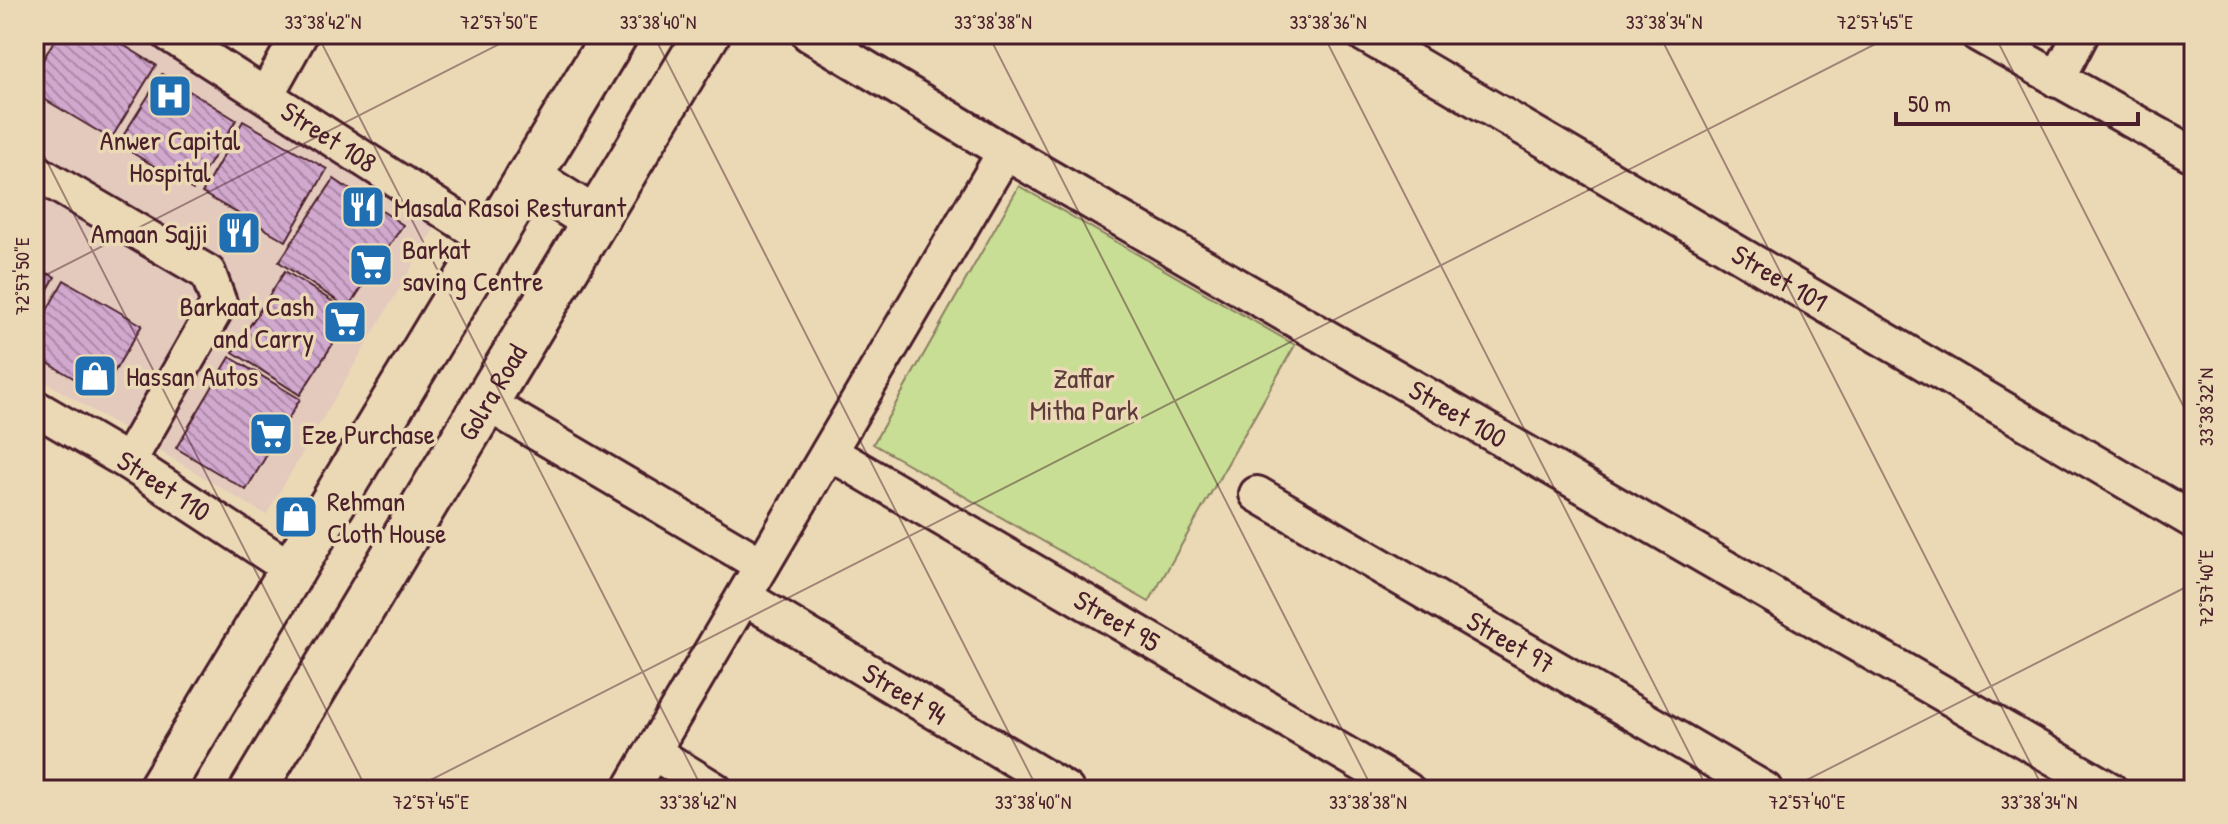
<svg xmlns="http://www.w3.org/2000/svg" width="2228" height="824" font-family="'Patrick Hand',sans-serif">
<defs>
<pattern id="building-back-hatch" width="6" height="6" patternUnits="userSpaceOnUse" patternTransform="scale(2)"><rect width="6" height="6" fill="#d1a8ce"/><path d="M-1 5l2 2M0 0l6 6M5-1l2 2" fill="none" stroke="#ac88a7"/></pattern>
</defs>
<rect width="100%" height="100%" fill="#ebd9b6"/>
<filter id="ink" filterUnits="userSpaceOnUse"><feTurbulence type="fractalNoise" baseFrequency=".0125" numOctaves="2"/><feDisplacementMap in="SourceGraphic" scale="16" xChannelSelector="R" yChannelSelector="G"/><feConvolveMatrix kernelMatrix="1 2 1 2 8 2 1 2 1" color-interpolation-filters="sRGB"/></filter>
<g filter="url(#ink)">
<path fill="#e3cabd" d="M 34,34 L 142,34 L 445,211 L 266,515 L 34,375 Z"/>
<path fill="#c8de94" stroke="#897e60" stroke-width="2" d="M 1019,186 L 1295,345 L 1149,602 L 873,444 Z"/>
<path fill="url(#building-back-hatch)" stroke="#4a1f2b" stroke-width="2" d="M 58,34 L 105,34 L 156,65 L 111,139 L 34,93 L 34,75 Z
M 162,74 L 236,120 L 193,190 L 118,144 Z
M 243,121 L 327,169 L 286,241 L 202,193 Z
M 334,179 L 403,225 L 348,308 L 279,262 Z
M 34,266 L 55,277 L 34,314 Z
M 285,271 L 352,314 L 300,395 L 233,352 Z
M 64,280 L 142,325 L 101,394 L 34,355 L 34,333 Z
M 230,357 L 300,399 L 246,490 L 176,448 Z"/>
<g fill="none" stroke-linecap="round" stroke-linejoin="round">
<g stroke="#4a1f2b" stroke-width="40">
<g id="minor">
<path id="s1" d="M 169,34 L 490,240"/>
<path id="s2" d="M 809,34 L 1005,152 L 2110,790"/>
<path id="s3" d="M 1364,34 L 2194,521"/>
<path d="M 1978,34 L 2194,155"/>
<path d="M 2057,80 L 2081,34"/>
<path d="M 266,95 L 300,34"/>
<path d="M 34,171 L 208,273 L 219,303 L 128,462"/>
<path d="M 485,402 L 762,565"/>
<path id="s4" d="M 34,407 L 128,462 L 291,569"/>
<path id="s5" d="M 829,452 L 1407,790"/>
<path id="s6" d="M 1257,494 L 1765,790"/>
<path id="s7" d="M 744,597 L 1066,790"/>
<path d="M 653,752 L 715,790"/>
<path d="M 630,790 L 1005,152"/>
</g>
</g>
<g stroke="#4a1f2b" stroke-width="50">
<g id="major">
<path d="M 528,178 L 595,220"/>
<path d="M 160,790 L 615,34"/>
<path id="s8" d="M 253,790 L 707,34"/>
</g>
</g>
<use href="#minor" stroke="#ebd9b6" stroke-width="34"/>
<use href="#major" stroke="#ebd9b6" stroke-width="44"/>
</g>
</g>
<path fill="none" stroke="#4a1f2b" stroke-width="2" stroke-opacity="0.45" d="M 317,34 L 703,790M 653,34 L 1038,790M 988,34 L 1373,790M 1323,34 L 1708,790M 1659,34 L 2044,790M 1994,34 L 2194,427M 34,136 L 367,790M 34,281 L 519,34M 411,790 L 1895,34M 1787,790 L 2194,583"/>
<defs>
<g id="hospital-square" transform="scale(2.3)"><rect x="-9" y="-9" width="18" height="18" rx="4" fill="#1f6fb2" stroke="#ebd9b6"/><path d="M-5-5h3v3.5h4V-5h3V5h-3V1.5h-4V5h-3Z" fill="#fff"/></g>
<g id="restaurant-square" transform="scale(2.3)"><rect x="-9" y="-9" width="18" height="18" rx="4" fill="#1f6fb2" stroke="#ebd9b6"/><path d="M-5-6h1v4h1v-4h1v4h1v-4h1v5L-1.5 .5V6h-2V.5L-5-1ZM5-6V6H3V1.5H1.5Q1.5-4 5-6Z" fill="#fff"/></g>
<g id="supermarket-square" transform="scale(2.3)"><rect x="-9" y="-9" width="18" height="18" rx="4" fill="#1f6fb2" stroke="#ebd9b6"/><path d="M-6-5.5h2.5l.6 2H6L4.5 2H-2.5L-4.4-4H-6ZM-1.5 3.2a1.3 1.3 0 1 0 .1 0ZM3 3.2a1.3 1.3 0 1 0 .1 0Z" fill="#fff"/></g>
<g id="shop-square" transform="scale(2.3)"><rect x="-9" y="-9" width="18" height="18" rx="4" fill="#1f6fb2" stroke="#ebd9b6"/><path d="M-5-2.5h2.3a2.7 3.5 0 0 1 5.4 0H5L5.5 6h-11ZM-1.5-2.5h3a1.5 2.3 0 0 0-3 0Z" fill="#fff"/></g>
</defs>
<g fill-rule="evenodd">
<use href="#hospital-square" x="170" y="96"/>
<use href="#restaurant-square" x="363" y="207"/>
<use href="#restaurant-square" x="239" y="233"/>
<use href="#supermarket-square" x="371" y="265"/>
<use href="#supermarket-square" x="345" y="322"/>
<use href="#shop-square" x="95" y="376"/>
<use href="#supermarket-square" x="271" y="434"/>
<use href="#shop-square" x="296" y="517"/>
</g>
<g text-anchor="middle" stroke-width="7" stroke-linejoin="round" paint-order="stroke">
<g font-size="28" fill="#4a1f2b" stroke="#ebd9b6">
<text dy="10" stroke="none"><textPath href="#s1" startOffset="190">Street 108</textPath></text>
<text dy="10" stroke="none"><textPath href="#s3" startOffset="482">Street 101</textPath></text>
<text dy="10" stroke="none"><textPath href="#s8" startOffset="464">Golra Road</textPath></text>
<text dy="10" stroke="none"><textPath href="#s2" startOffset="752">Street 100</textPath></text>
<text dy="10" stroke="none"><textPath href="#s4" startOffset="152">Street 110</textPath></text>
<text dy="10" stroke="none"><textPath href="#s5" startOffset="334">Street 95</textPath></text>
<text dy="10" stroke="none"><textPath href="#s6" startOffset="294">Street 97</textPath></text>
<text dy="10" stroke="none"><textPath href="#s7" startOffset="188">Street 94</textPath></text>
</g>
<g font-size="28" fill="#4a1f2b" stroke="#ebd9b6" text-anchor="start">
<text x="170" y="150" text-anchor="middle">Anwer Capital<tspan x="170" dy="32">Hospital</tspan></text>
<text x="394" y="217">Masala Rasoi Resturant</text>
<text x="208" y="243" text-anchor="end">Amaan Sajji</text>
<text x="402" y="259">Barkat<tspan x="402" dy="32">saving Centre</tspan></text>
<text x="314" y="316" text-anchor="end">Barkaat Cash<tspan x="314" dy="32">and Carry</tspan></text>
<text x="126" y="386">Hassan Autos</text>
<text x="302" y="444">Eze Purchase</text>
<text x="327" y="511">Rehman<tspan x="327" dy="32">Cloth House</tspan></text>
</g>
<g font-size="28" fill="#5d3c3b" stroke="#ebd9b6">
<text x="1084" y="388">Zaffar<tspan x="1084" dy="32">Mitha Park</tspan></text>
</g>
</g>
<rect width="2228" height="824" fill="none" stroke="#ebd9b6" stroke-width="88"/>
<path d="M1896 112v12h242v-12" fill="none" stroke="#4a1f2b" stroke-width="4"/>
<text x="1908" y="112" font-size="24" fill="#4a1f2b" stroke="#ebd9b6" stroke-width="6" paint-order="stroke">50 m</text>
<rect x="44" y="44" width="2140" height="736" fill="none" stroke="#4a1f2b" stroke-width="3"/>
<g font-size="20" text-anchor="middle" fill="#4a1f2b">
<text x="323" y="29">33°38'42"N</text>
<text x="499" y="29">72°57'50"E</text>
<text x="658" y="29">33°38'40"N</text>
<text x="993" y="29">33°38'38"N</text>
<text x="1328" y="29">33°38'36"N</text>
<text x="1664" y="29">33°38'34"N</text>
<text x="1875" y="29">72°57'45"E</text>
<text transform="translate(22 276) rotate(-90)" y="7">72°57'50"E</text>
<text transform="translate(2206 407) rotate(-90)" y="7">33°38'32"N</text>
<text transform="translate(2206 588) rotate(-90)" y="7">72°57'40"E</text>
<text x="431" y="809">72°57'45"E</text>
<text x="698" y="809">33°38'42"N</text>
<text x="1033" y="809">33°38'40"N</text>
<text x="1368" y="809">33°38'38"N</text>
<text x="1807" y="809">72°57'40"E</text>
<text x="2039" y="809">33°38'34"N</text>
</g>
</svg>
